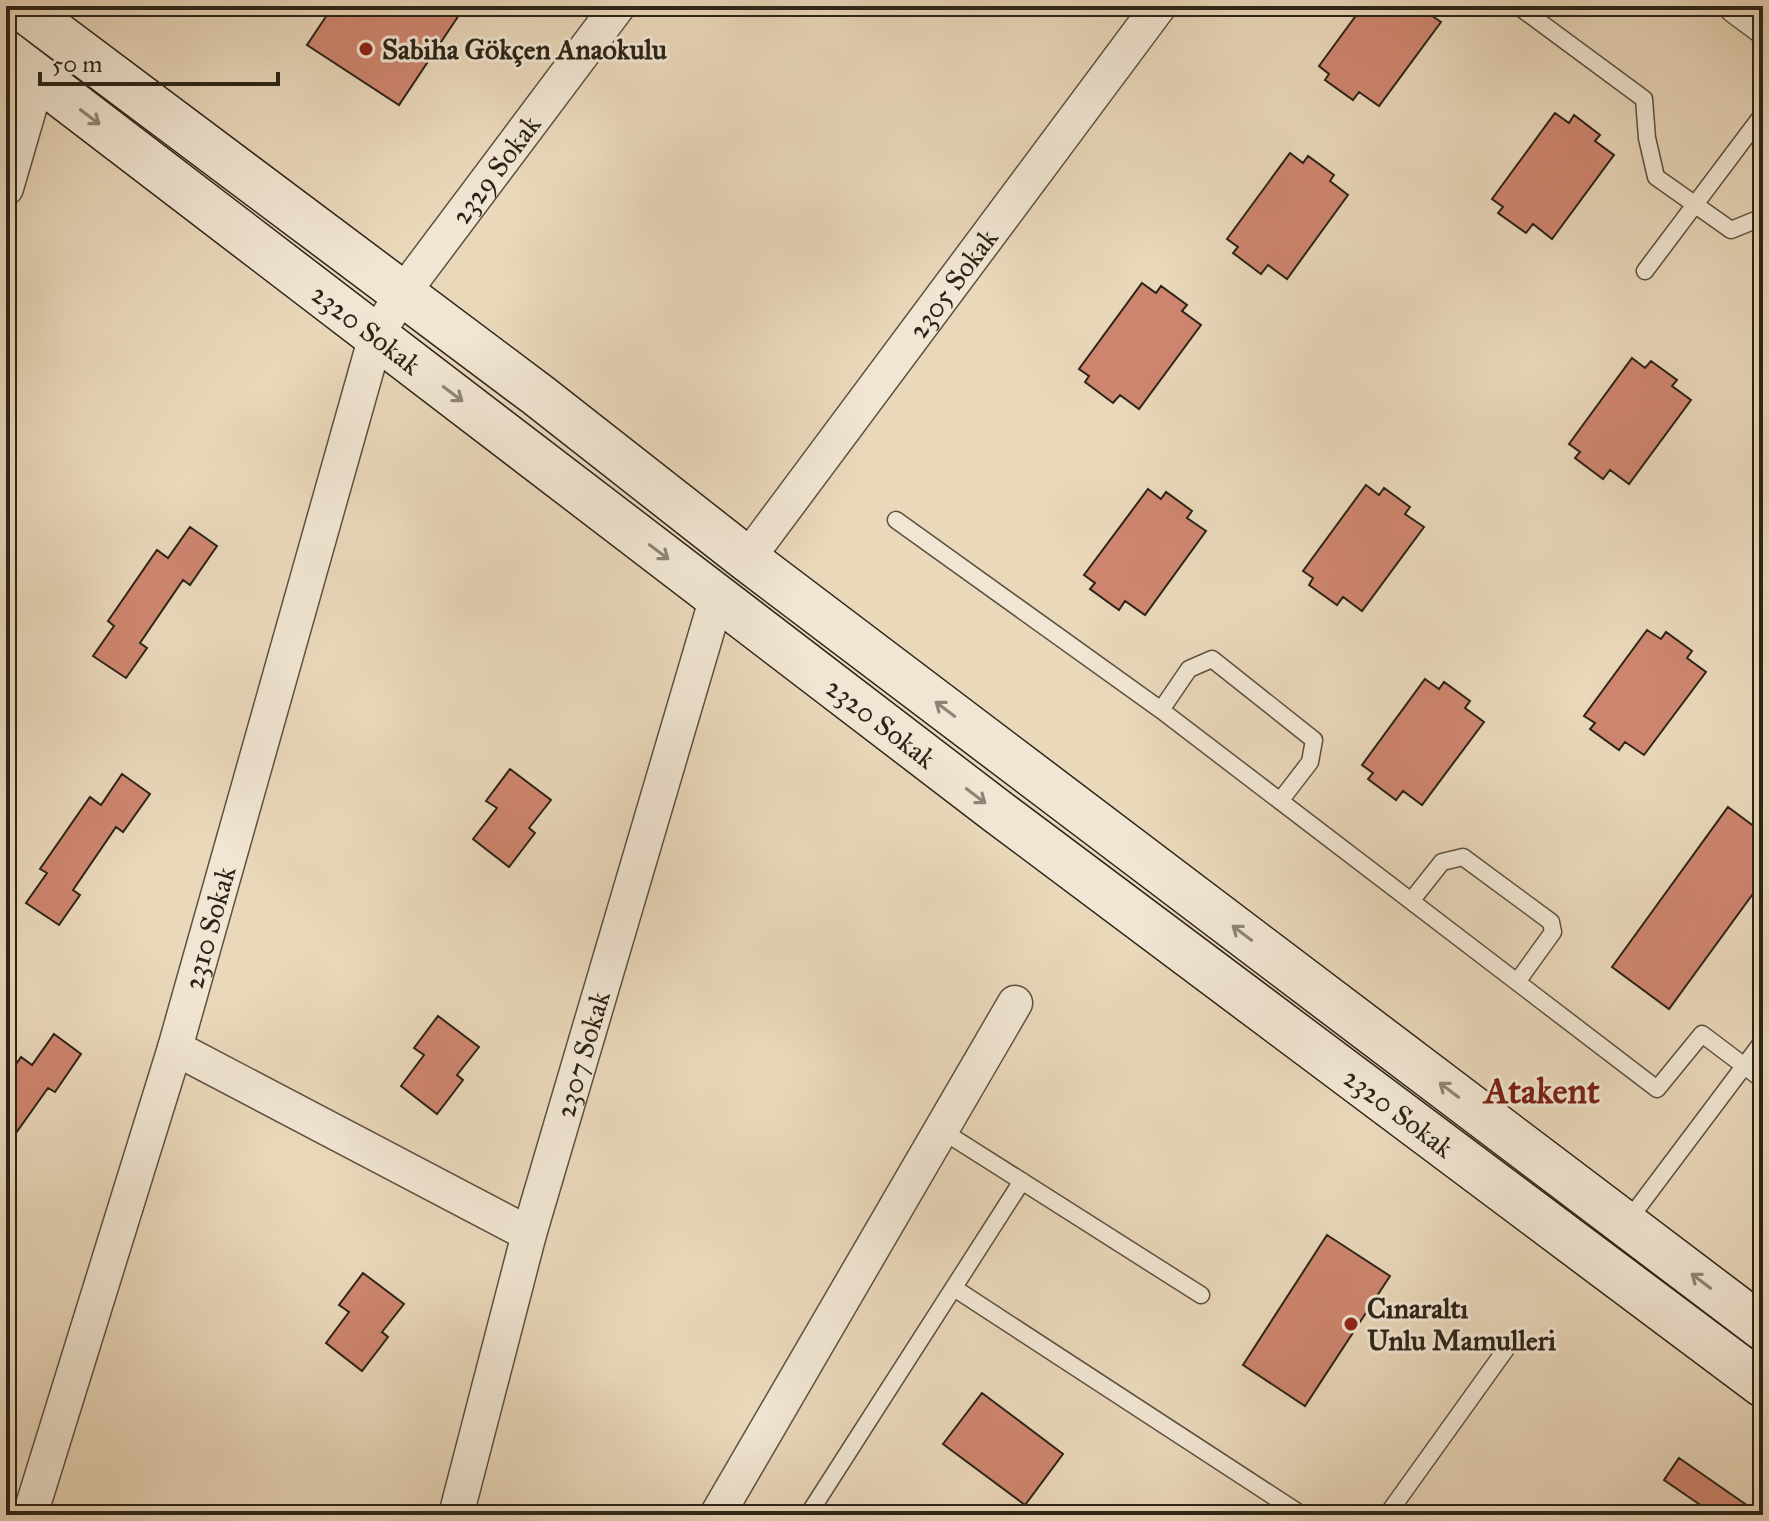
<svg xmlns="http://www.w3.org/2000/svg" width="1769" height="1521" font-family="'IM FELL Great Primer',serif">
<rect width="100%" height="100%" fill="#ead8bb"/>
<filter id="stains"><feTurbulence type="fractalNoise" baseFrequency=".0025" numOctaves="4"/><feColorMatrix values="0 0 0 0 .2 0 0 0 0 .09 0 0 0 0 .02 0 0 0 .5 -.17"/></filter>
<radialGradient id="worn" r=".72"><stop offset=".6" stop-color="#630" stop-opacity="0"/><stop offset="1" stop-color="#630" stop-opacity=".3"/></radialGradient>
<path fill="#cf8670" stroke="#2c2418" stroke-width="2" d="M 333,6 L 446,6 L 459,15 L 399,105 L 307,45 Z
M 1363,6 L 1424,6 L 1422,9 L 1441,22 L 1379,106 L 1359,92 L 1353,100 L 1325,80 L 1329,74 L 1319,66 Z
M 1555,113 L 1569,123 L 1574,115 L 1600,135 L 1595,141 L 1614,155 L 1552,239 L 1533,224 L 1526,233 L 1498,213 L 1503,207 L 1492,199 Z
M 1290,153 L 1303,163 L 1308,156 L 1334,175 L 1330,181 L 1348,195 L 1287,279 L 1268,265 L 1261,274 L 1233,253 L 1238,247 L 1227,239 Z
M 1142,283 L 1156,293 L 1161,286 L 1187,305 L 1182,311 L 1201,325 L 1139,409 L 1120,395 L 1113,403 L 1085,382 L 1089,376 L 1079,369 Z
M 1632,358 L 1645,368 L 1651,361 L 1677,380 L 1672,386 L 1691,400 L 1629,484 L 1610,470 L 1603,479 L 1575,458 L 1580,452 L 1569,444 Z
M 1366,485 L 1379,495 L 1384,488 L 1410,507 L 1405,514 L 1424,527 L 1362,611 L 1343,597 L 1337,605 L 1309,585 L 1313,578 L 1303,571 Z
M 1148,489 L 1161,499 L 1166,492 L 1192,511 L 1187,518 L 1206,531 L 1145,615 L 1125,601 L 1119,610 L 1090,589 L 1095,583 L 1084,575 Z
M 190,527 L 217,546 L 190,585 L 183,580 L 140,643 L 147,648 L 126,678 L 93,656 L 114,626 L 108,621 L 157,550 L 168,558 Z
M 1647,630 L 1661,639 L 1666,632 L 1692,651 L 1687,658 L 1706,672 L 1644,755 L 1625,742 L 1619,750 L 1590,729 L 1595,723 L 1584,716 Z
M 1425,679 L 1439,689 L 1444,682 L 1470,701 L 1465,708 L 1484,722 L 1422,805 L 1403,791 L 1396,800 L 1368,779 L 1373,773 L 1362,765 Z
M 510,769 L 551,800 L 529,828 L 535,833 L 509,867 L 473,839 L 497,808 L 486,801 Z
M 122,774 L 150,794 L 123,832 L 116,827 L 73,890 L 80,895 L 59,925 L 26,903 L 47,873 L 40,869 L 90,797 L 101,805 Z
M 1728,807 L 1763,833 L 1763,880 L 1669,1009 L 1612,967 Z
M 438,1016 L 479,1047 L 457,1075 L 463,1080 L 437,1114 L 401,1086 L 424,1055 L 414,1048 Z
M 54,1034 L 81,1054 L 55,1092 L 48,1088 L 6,1147 L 6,1079 L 21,1057 L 32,1065 Z
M 1327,1235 L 1390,1276 L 1305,1406 L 1243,1365 Z
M 363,1273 L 404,1304 L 382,1332 L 388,1337 L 362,1371 L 326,1343 L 349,1312 L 339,1305 Z
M 982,1393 L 1063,1454 L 1025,1505 L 943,1444 Z
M 1679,1458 L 1761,1515 L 1715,1515 L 1664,1480 Z"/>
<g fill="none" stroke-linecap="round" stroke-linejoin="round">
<g stroke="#5c5141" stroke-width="19">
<path id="lane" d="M 1518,6 L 1644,99 L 1647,138 L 1656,177 L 1731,230 L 1763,217
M 1645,271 L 1763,114
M 896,520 L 1161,710 L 1657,1089 L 1702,1034 L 1763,1080
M 1161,710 L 1189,669 L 1212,659 L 1314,740 L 1310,762 L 1280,801
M 1411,901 L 1442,862 L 1463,857 L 1551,922 L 1553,932 L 1517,982
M 941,1130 L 1201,1295
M 1627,1222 L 1763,1041
M 954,1288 L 1302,1515
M 808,1515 L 1022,1181
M 1387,1515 L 1506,1349"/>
</g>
<g stroke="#5c5141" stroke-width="37">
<g id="street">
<path d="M 1736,6 L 1763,26"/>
<path d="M 6,188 L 38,78"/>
<path id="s1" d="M 747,559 L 1159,6"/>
<path d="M 175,1048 L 529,1234"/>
<path id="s2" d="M 30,1515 L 175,1048 L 376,336 L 402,294 L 618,6"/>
<path id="s3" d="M 456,1515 L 529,1234 L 717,597"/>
<path d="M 717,1515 L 1015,1003"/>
</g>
</g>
<g stroke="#2c2418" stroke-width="47">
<g id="secondary">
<path d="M 19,6 L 538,395 L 747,559 L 1763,1328"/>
<path id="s4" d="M 6,53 L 998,812 L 1763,1385"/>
</g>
</g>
<use href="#lane" stroke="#f1e6d3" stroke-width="16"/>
<use href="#street" stroke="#f1e6d3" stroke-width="34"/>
<use href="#secondary" stroke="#f1e6d3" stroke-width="44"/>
</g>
<defs><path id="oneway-shaft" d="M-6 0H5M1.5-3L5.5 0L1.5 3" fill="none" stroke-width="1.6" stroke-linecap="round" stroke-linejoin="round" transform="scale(2)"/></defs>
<g stroke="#8e8576">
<use href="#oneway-shaft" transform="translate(90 117) rotate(37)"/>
<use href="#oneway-shaft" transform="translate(453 394) rotate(37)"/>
<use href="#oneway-shaft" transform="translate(659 552) rotate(37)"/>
<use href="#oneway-shaft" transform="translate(945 709) rotate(-143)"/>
<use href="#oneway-shaft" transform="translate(976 796) rotate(37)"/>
<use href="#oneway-shaft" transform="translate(1242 933) rotate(-143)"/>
<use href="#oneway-shaft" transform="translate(1449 1090) rotate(-143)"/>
<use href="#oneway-shaft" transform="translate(1701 1281) rotate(-143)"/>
</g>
<g fill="#8f2418" stroke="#f1e6d3" stroke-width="3">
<circle cx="366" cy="49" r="8"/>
<circle cx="1351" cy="1324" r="8"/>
</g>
<g text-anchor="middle" stroke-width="6" stroke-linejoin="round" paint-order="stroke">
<g font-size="28" font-weight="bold" fill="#2c2418" stroke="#f1e6d3" text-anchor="start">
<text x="382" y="59">Sabiha Gökçen Anaokulu</text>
<text x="1367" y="1318">Cınaraltı<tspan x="1367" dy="32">Unlu Mamulleri</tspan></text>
</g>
<g font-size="28" fill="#2c2418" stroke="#f1e6d3">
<text dy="10" stroke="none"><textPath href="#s2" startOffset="1434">2329 Sokak</textPath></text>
<text dy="10" stroke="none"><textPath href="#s1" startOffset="344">2305 Sokak</textPath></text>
<text dy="10" stroke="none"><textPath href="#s4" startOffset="454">2320 Sokak</textPath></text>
<text dy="10" stroke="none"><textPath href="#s4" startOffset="1102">2320 Sokak</textPath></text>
<text dy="10" stroke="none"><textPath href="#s2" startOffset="614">2310 Sokak</textPath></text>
<text dy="10" stroke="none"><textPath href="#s3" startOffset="478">2307 Sokak</textPath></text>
<text dy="10" stroke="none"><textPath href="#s4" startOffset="1750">2320 Sokak</textPath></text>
</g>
<g font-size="36" font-weight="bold" fill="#7a1f14" stroke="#f1e6d3">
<text x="1542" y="1103">Atakent</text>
</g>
</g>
<rect width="1769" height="1521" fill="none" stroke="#ead8bb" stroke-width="32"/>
<rect x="8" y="8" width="1753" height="1505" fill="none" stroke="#2c2418" stroke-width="4"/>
<rect x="16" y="16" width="1737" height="1489" fill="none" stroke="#2c2418" stroke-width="2"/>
<path d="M40 72v12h238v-12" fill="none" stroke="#2c2418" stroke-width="4"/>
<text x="52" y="72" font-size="24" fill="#2c2418" stroke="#f1e6d3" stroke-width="6" paint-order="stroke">50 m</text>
<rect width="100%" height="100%" filter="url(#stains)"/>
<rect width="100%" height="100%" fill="url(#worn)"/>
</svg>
